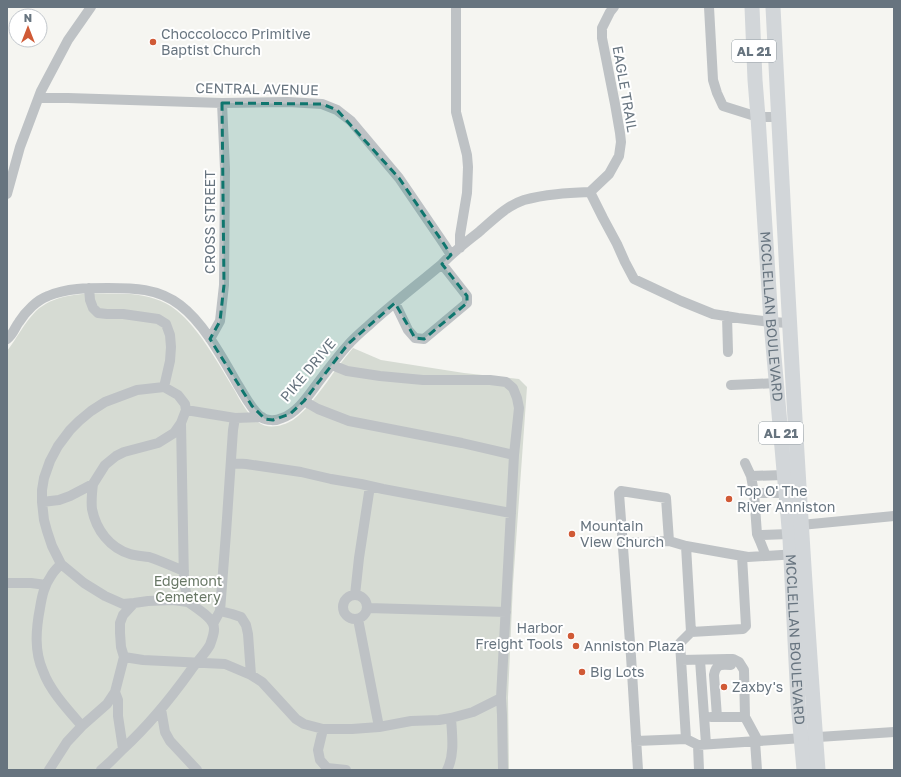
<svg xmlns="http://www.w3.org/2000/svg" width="901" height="777" font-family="'Golos Text',sans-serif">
<rect width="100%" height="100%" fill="#f5f5f1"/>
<path fill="#d6dbd3" d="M 131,294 C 147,296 163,299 176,310 C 200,329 219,365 235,391 C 241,402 248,415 258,422 C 268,430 283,426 293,420 C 307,410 317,395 327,382 C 335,370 344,359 353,348 L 381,360 L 464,373 L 519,379 L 527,387 L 513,584 L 508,697 L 509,770 L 7,770 L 7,351 C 17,338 24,323 36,311 C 60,289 100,294 131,294 Z"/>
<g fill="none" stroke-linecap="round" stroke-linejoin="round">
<path stroke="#bec2c5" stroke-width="10" d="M 456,7 L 456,112 L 467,155 L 468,167 L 467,193 L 460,235 L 460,248
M 709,7 L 713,80 L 717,93 L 723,106 L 758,117 L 779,117
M 39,98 L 68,98 L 222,103 L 288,102 L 322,104 L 337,110 L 351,121 L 399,178 L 444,244 L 451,255
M 590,192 L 603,218 L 617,244 L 625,262 L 634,279 L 681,301 L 713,314 L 738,318 L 771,322 L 789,323
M 590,192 L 609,174 L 619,156 L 621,142 L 620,133 L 615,104 L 602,38 L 602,28 L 610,12 L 614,7
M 7,194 L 20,147 L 41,91 L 68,40 L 91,7
M 89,288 L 90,300 L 93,308 L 98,313 L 107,314 L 123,314 L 158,319 L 166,324 L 170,335 L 171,347 L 170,361 L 164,387
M 395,303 L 408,330 L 415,338 L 424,339 L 467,303 L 467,296 L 442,264
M 727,316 L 728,352
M 7,339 C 13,335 15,327 19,322 C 26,311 37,300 48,296 C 67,288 87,288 108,288 C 133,288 158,288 180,305 C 204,323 223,359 238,385 C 245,396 251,409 261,417 C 267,421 276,421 282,418 C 298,413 310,393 320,380 C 329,368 338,356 348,345 C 354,338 361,332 368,326 C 392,304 417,285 442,264 C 453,252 466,242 479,232 C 493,220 506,206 524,200 C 545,194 568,193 590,192
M 210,339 L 220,321 L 224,285 L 225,169 L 222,103
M 332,365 L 347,371 L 380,376 L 423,380 L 490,380 L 506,382 L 513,388 L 517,398 L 519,408 L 514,455 L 501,698 L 502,715 L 503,770
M 731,385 L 777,383
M 304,401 L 318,409 L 349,421 L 462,443 L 514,455
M 186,410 L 235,418 L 262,417
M 231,463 L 246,464 L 301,472 L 331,479 L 361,484 L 383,489 L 511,513
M 745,463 L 751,476 L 754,493 L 757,534
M 751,476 L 784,475
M 93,484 C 92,492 91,501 92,509 C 96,530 110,548 130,554 C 136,556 143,556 149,557 C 161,561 172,566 184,571
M 754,493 L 786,493
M 42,502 L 59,500 L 70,496 L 93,484 L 105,465 L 116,456 L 124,452 L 158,443 L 174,433 L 181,423 L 186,410 L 185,404 L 178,395 L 164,387 L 137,390 L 105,402 L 91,411 L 79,421 L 70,430 L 58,446 L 50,461 L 44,478 L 42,490 L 42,502 L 44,520 L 47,531 L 52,546 L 61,564 L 84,583 L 105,596 L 123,604 L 134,603 L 148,601 L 173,600 L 188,602
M 801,525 L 894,516
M 622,543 L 669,541
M 686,546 L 691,632 L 680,643 L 686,739 L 698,745 L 894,732
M 766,556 L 760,541 L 757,534 L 762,535 L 789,534
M 61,564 C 57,568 53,572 51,576 C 44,586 42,596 40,608 C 36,629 34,651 43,671 C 50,691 69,711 82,726
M 7,583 L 31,583 L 46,585
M343 607a12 12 0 1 1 24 0a12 12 0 1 1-24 0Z
M 355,595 L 359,558 L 370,486
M 368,608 L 506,612
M 220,611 L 232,614 L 241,617 L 246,625 L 248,634 L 251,675
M 358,619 L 379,727
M 213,624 L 220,611 L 226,533 L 233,430 L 235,418
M 691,632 L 743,629 L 746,626 L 742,556
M 124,657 L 143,660 L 225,664 L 251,675 L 262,682 L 296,719 L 304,724 L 323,729 L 352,729 L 379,727 L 411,721 L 439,720 L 451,718 L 473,712 L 501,698
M 681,660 L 728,659 L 733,659 L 739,662 L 744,670 L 745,717 L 758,741
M 700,660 L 706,744
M 161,709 L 165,732 L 170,741 L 197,770
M 711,717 L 745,717
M 717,717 L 714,675 C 716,664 721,664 731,665
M 323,729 L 318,750 L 320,760 L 327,768 L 346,770
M 636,741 L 686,739
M 755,741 L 757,770
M 698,745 L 699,770
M 123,749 C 149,725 171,698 191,670 C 197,661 205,654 210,645 C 212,639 216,630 213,624 C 210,616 195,607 188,602 L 184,582 L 181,423
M 49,770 L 67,742 L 82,726 L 107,704 L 115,692 L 124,657 L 121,647 L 120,633 L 120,623 L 123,615 L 134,603
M 101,770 L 110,762 L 123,749 L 118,716 L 118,700 L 115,692
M 447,770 C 455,755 452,735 451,718
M 638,770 L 631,656 L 619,493 L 621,491 L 666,498 L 669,541 L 686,546 L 748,557 L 797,554"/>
<g stroke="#d2d6d9" stroke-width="15">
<path id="s1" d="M 752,7 L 755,80 L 758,117 L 771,322 L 790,539 L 798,702 L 804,770"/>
<path d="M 773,7 C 786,261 799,516 818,770"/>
</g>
</g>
<path fill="#0f766e" fill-opacity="0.2" stroke="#0f766e" stroke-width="3" stroke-dasharray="8 5" stroke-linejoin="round" d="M 222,103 L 322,104 L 337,110 L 399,178 L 444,244 L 451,255 L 442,264 L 467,296 L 467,303 L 424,339 L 415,338 L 395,303 L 348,344 L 304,401 L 290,414 L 273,420 L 265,419 L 252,406 L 210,339 L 220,321 L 224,285 Z"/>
<g fill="#d05a36" stroke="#fff" stroke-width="1.5">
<circle cx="153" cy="42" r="4"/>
<circle cx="729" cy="499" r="4"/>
<circle cx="572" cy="534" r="4"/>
<circle cx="571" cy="636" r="4"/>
<circle cx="576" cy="646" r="4"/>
<circle cx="582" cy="672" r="4"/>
<circle cx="724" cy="687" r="4"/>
</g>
<g text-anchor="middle" stroke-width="4" stroke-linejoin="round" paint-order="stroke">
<g fill="#fff" stroke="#959ea5" stroke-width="1">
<rect x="732" y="40" width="44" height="22" rx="3"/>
<rect x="759" y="422" width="44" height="22" rx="3"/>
</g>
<g font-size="13" font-weight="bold" fill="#67747f">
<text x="754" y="56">AL 21</text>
<text x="781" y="438">AL 21</text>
</g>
<g font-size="14" fill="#67747f" stroke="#fff" text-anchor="start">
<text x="161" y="39">Choccolocco Primitive<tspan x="161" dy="16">Baptist Church</tspan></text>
<text x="737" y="496">Top O' The<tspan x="737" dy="16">River Anniston</tspan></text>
<text x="580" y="531">Mountain<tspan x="580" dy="16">View Church</tspan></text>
<text x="563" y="633" text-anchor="end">Harbor<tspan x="563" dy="16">Freight Tools</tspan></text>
<text x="584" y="651">Anniston Plaza</text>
<text x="590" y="677">Big Lots</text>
<text x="732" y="692">Zaxby's</text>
</g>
<g font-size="14" fill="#67747f" stroke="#fff">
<text transform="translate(257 89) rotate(1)" y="5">CENTRAL AVENUE</text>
<text transform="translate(625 89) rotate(80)" y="5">EAGLE TRAIL</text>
<text transform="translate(210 222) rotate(-90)" y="5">CROSS STREET</text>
<text dy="5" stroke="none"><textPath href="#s1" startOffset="310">MCCLELLAN BOULEVARD</textPath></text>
<text transform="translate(308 370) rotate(-50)" y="5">PIKE DRIVE</text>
<text dy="5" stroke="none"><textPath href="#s1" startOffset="634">MCCLELLAN BOULEVARD</textPath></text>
</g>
<g font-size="14" fill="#687765" stroke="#fff">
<text x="188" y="586">Edgemont<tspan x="188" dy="16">Cemetery</tspan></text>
</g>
</g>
<rect width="901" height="777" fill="none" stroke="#67747f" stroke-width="16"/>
<g transform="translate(28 28)"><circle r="19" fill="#ffffff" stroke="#c2c7cc"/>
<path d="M0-3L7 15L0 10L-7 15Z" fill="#d05a36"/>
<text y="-6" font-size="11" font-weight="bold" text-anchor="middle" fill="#67747f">N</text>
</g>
</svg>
